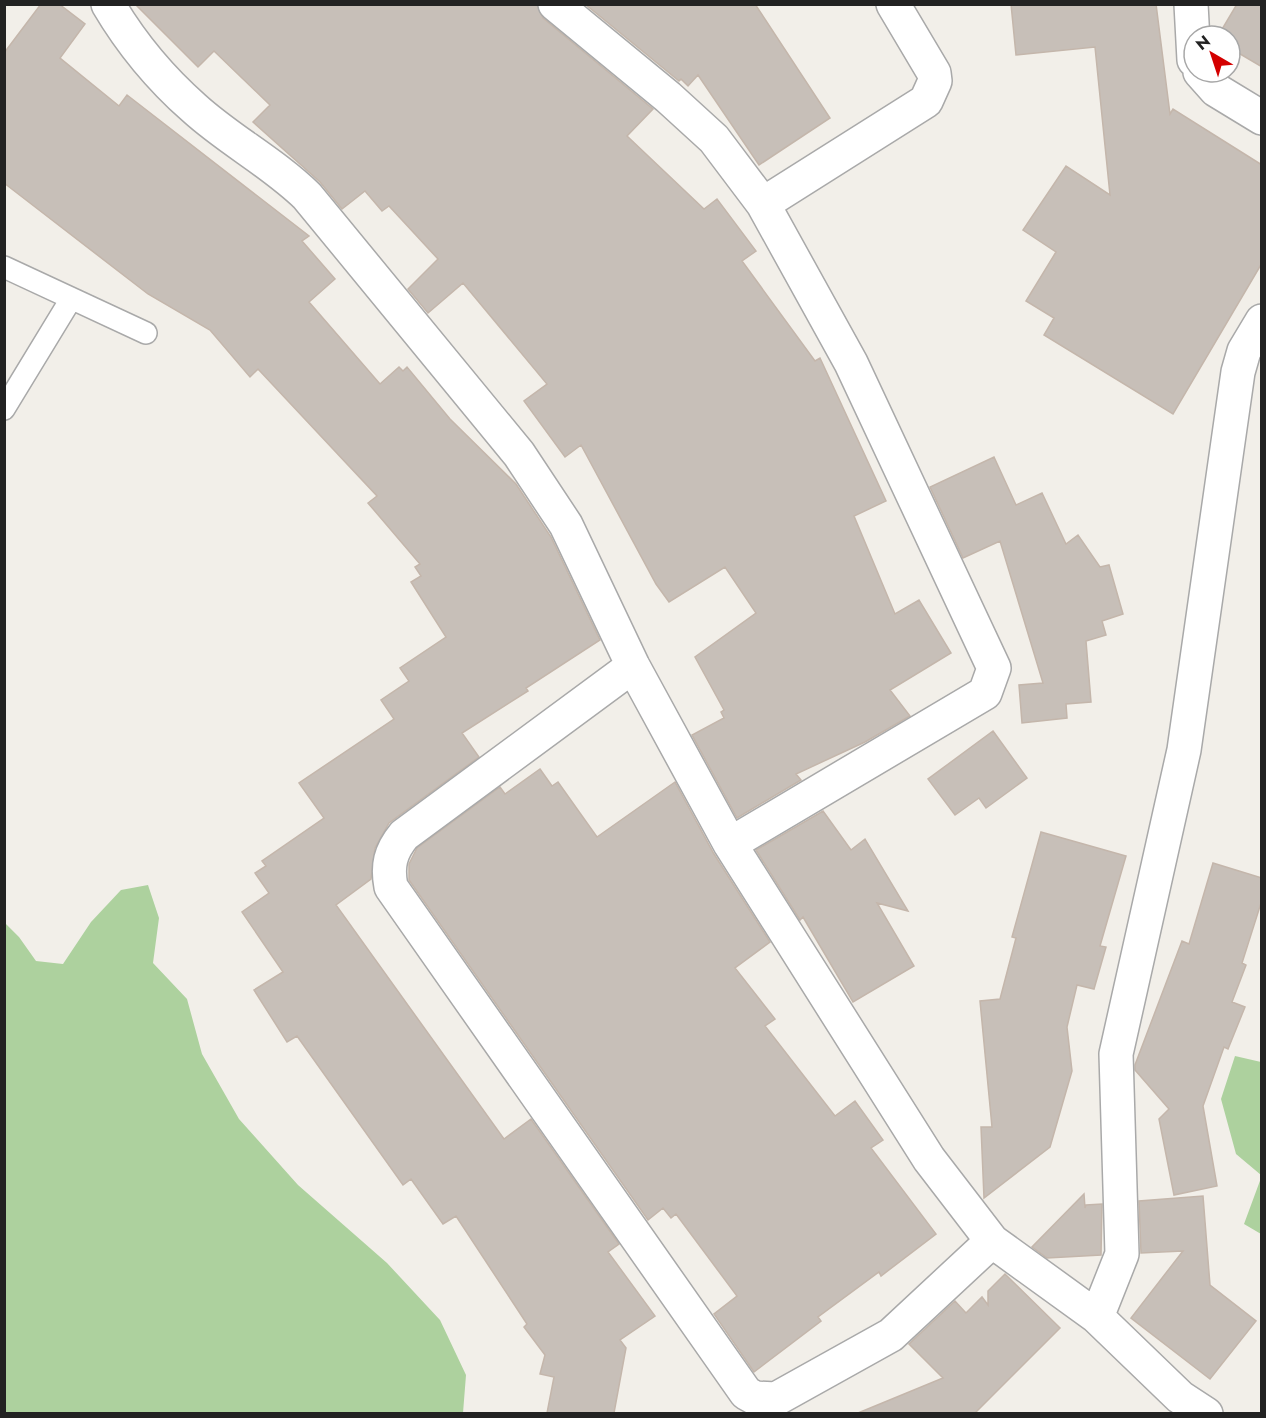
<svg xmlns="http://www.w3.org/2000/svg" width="1266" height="1418" font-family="Jost,sans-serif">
<rect width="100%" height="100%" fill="#f2efe9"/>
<path fill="#add19e" d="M 148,885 L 159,918 L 153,963 L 187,999 L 202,1054 L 239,1119 L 298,1185 L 387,1263 L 440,1320 L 466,1375 L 463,1413 L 5,1413 L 5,923 L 19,937 L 36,961 L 63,964 L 91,922 L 121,890 Z
M 1235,1056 L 1261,1062 L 1261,1175 L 1236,1154 L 1221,1099 Z
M 1261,1178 L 1261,1234 L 1244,1224 Z"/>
<path fill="#c7bfb8" stroke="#c4b6ab" stroke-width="1.5" d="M 41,4 L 59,4 L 85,24 L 60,58 L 119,106 L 127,95 L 309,236 L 302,241 L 335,279 L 309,302 L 380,384 L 399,367 L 403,371 L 407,367 L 450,419 L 516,484 L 551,537 L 600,640 L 526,688 L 528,691 L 462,733 L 479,757 L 389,823 L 375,848 L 371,879 L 336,905 L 504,1139 L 531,1119 L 619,1244 L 608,1252 L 655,1316 L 620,1340 L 626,1348 L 614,1413 L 547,1413 L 554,1377 L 540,1374 L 545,1355 L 524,1327 L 527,1324 L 456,1216 L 443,1224 L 411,1179 L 403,1185 L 297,1036 L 287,1042 L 254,990 L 283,972 L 242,912 L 269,893 L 255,873 L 266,866 L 262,861 L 324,818 L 299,783 L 394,719 L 381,700 L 409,681 L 400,668 L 446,637 L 411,582 L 421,576 L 415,567 L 420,564 L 368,503 L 377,496 L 258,369 L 250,377 L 210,330 L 148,294 L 4,183 L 4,53 Z
M 135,4 L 537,4 L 543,18 L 653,109 L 627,136 L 704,209 L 717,199 L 756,251 L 742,261 L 815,361 L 820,358 L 886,501 L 854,516 L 895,614 L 919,600 L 951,653 L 890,690 L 910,716 L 865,742 L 796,774 L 801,780 L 737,818 L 692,735 L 724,718 L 721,712 L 724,710 L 695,657 L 756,613 L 725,567 L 669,602 L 656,584 L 581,445 L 565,457 L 524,401 L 547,384 L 463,283 L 428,313 L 408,289 L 438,259 L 389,206 L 382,211 L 365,191 L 342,209 L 320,182 L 253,122 L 270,105 L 214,51 L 198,67 Z
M 585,4 L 755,4 L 830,118 L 759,165 L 698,75 L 688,86 L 681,79 L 679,81 Z
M 1011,4 L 1156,4 L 1170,114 L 1173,109 L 1262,165 L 1262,263 L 1173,414 L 1044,335 L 1054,318 L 1026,301 L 1056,252 L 1023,230 L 1066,166 L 1110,195 L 1095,47 L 1016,55 Z
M 1237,4 L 1262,4 L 1262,67 L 1230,48 L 1230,36 L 1218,36 Z
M 994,457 L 1016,505 L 1042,493 L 1066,544 L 1078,535 L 1100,567 L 1109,565 L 1123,614 L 1102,621 L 1106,635 L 1086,641 L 1091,702 L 1066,704 L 1067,718 L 1022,723 L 1019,685 L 1043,683 L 1000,541 L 963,558 L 930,487 Z
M 993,731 L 1027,778 L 986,808 L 979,798 L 955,815 L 928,779 Z
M 540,769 L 552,786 L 558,782 L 597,837 L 675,782 L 714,854 L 770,942 L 735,968 L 775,1019 L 765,1026 L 835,1116 L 855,1101 L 883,1140 L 871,1148 L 936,1234 L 881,1276 L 879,1272 L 818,1317 L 821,1321 L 754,1372 L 714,1314 L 737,1296 L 676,1214 L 671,1218 L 663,1208 L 648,1220 L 409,880 L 409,864 L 417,848 L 500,787 L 505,794 Z
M 823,811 L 851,850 L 865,839 L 908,911 L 877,903 L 914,966 L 853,1002 L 803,917 L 800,920 L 756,850 Z
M 1041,832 L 1126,856 L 1100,946 L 1106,947 L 1094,989 L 1077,985 L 1067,1027 L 1072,1071 L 1050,1147 L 984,1198 L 981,1127 L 992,1127 L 980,1001 L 1000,999 L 1016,938 L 1012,937 Z
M 1213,863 L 1262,878 L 1262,900 L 1242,963 L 1246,965 L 1232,1002 L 1245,1007 L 1228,1049 L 1224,1047 L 1203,1106 L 1217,1186 L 1174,1195 L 1159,1119 L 1169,1109 L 1135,1070 L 1135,1065 L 1182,941 L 1189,944 Z
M 1084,1194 L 1085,1208 L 1086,1205 L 1102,1204 L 1101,1255 L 1047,1258 L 1032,1247 Z
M 1203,1196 L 1210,1285 L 1256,1321 L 1210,1379 L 1131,1318 L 1183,1251 L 1141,1253 L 1139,1201 Z
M 1005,1274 L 1060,1328 L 975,1413 L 858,1413 L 943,1378 L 909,1344 L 955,1301 L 966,1313 L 982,1297 L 988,1305 L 988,1291 Z"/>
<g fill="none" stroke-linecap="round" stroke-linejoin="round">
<g stroke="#a9a9a9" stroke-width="24">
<path id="service" d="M 4,267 L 146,333
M 4,409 L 71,299"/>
</g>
<g stroke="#a9a9a9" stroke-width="36">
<path id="minor" d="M 108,4 C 131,43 160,78 194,108 C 229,140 272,162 307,196 L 519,454 L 566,525 L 633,666 L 730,844 L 929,1159 L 992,1241 L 1097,1317 L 1180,1397 L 1206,1414
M 555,4 L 668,97 L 714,139 L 763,204 L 851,363 L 994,668 L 985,693 L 730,844
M 1191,4 L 1194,60
M 1200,72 L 1216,90 L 1262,118
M 763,204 L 926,101 L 935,81 L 934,73 L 893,4
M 633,666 L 404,835 C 390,852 387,866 391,887 L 746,1393 L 755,1398 L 776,1399 L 891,1335 L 992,1241
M 1097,1317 L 1122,1254 L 1116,1054 L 1184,750 L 1238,372 L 1244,351 L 1262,321"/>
</g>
<use href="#service" stroke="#fff" stroke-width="21"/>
<use href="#minor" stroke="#fff" stroke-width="33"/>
</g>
<rect width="1266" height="1418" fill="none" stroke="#222222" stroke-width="12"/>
<g transform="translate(1212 54) rotate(321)"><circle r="28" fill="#ffffff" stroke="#a7a7a7" stroke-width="1.5"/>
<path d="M0-4.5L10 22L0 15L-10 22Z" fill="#d40000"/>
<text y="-9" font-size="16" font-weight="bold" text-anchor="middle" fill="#222222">N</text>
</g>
</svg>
